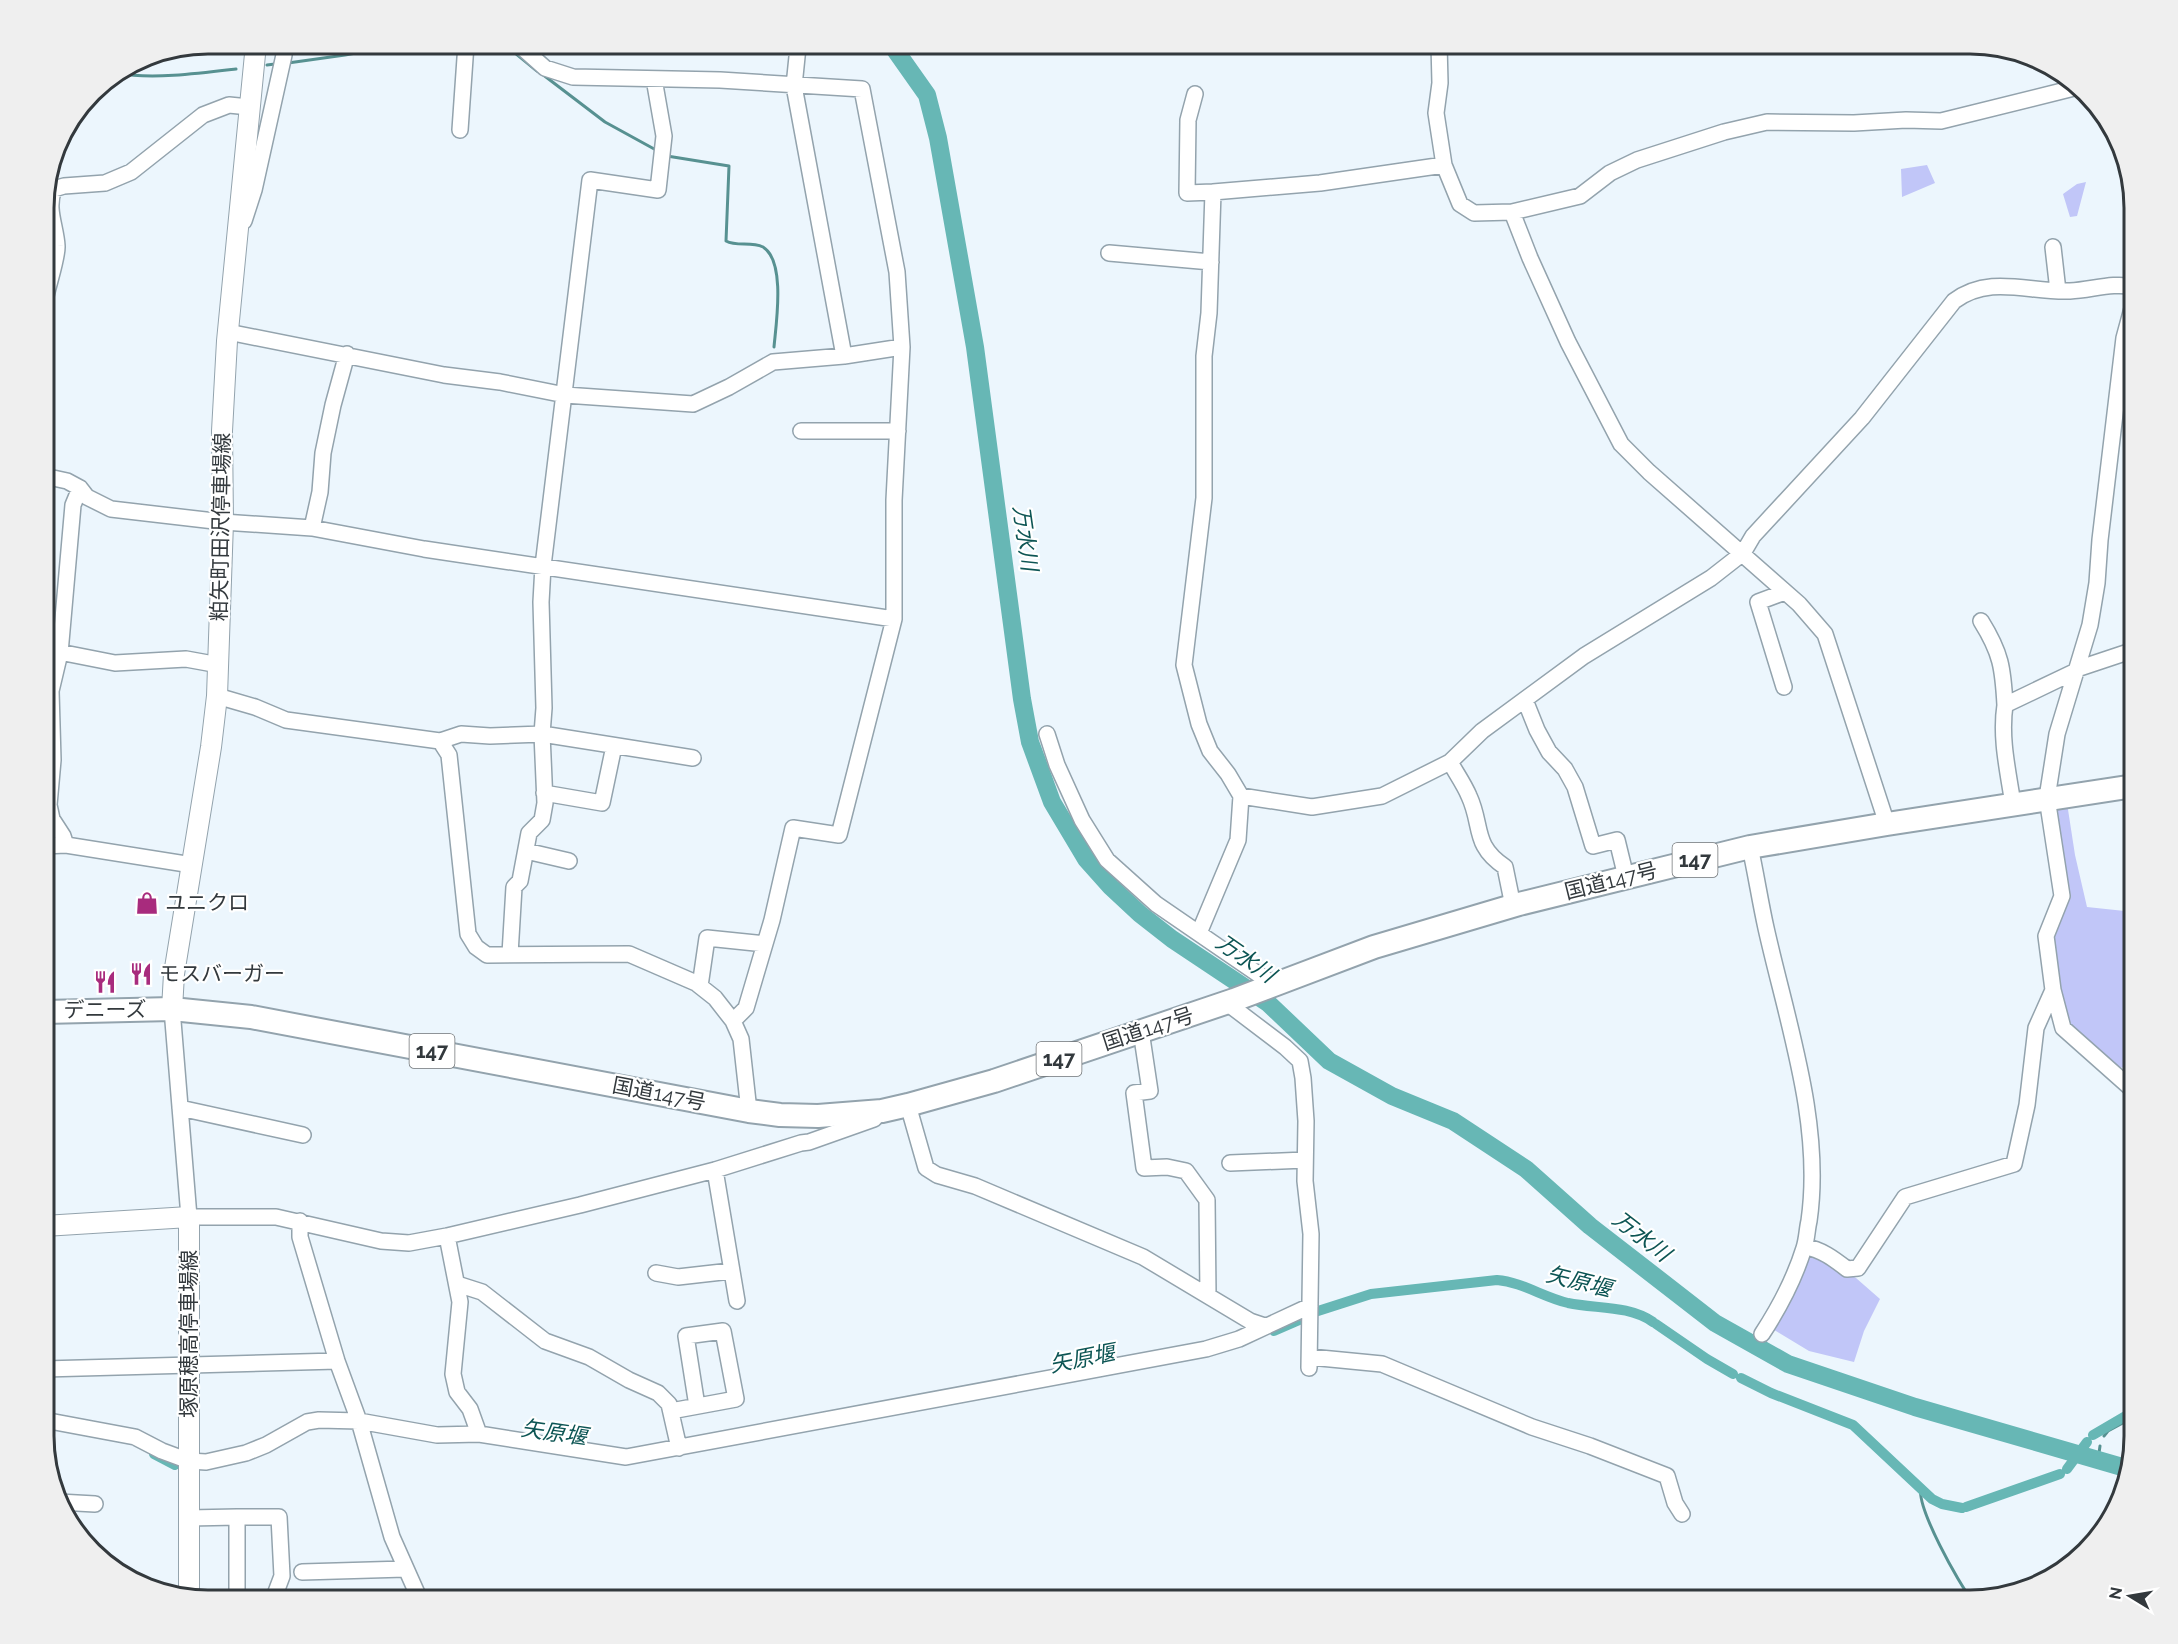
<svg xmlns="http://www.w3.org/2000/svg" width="2178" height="1644" font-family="Raleway,'Noto Sans JP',sans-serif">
<rect width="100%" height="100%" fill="#ecf6fd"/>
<path fill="#c1c6f8" d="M 1927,165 L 1935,183 L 1902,197 L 1901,169 Z
M 2086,182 L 2077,216 L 2070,217 L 2063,194 L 2077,184 Z
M 2067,803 L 2075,855 L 2087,907 L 2134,912 L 2134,1066 L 2118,1068 L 2067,1025 L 2050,936 L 2066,894 L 2053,805 Z
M 1809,1251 L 1856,1278 L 1880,1299 L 1864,1331 L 1854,1362 L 1809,1351 L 1771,1328 Z"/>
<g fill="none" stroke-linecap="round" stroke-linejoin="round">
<path stroke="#579191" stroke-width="3" d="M 504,44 L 537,71
M 288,63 L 345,55 L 405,44
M 267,65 L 275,64
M 118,73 C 150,80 203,73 236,69
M 542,74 L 605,122 L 656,150
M 667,156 L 729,166 L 726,241 C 737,247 751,241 763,247 C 786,261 776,324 774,347
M 2104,1436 L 2108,1431 L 2134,1417
M 2098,1460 L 2100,1446
M 1921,1488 C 1916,1507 1959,1584 1972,1600"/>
<path stroke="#67b7b5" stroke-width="10" d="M 1318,1311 L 1371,1294 L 1497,1280 C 1522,1282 1543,1297 1568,1303 C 1597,1309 1628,1305 1653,1322
M 1656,1324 L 1707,1359 L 1733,1374
M 1274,1331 L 1304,1318
M 1741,1378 L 1771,1393 L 1853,1425 L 1932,1499 L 1942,1504 L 1962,1508
M 2093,1435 L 2134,1411
M 154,1454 L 175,1465
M 2067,1469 L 2087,1442
M 1966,1507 L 2060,1474"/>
<path stroke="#67b7b5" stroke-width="18" d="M 891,44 L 927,95 L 938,138 L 975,347 L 1022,699 L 1030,742 L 1052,802 L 1086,859 L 1111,887 L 1140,914 L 1172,939 L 1268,1003 L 1329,1061 L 1392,1096 L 1453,1121 L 1526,1169 L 1590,1226 L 1715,1323 L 1788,1364 L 1915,1407 L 2129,1469"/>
<g stroke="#93a3ad" stroke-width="18">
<path id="minor" d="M 518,44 L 545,68 L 573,77 L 720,80 L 862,89 L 897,272 L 902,347 L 894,500 L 894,619 L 839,835 L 793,828 L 772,920 L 746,1008 L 733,1021
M 770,44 L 798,47 L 794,86 L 844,356
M 1439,44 L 1440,83 L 1436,113 L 1444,165 L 1460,204 L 1474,213 L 1512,212 L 1580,196 L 1610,173 L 1637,160 L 1724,132 L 1767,122 L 1854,123 L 1906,120 L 1941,121 L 2078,87
M 1195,94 L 1188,120 L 1187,193 L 1213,192
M 460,130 L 466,44
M 1512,212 L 1530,258 L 1568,342 L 1621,444 L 1649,472 L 1799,604 L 1825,634 L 1887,824
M 244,221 L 254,190 L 284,55 L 280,44
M 2053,247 L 2058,291
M 1109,253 L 1211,262
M 2134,301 L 2124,338 L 2100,540 L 2097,583 L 2090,625 L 2057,734 L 2047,798 L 2062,896 L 2046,936 L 2053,990 L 2063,1028 L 2134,1091
M 44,306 C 46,290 58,258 57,246 C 56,226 46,209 54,189 L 64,186 L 105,183 L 131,172 L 203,115 L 229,105 L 249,107
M 228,332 L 444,375 L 500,382 L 565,395 L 693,404 L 729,387 L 773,362 L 844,356 L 902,347
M 801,431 L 898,431
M 44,476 L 67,481 L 80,488 L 87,497 L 111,509 L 223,522 L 312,528 L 424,549 L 894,619
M 312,528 L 320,492 L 323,453 L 333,405 L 347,354
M 1981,621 C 2001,653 2003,668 2005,705 L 2076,671
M 44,649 L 115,663 L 186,659 L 219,665
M 2077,669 L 2134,650
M 1784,687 L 1758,602 L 1785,592
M 217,696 L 255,707 L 286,720 L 440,741 L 461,734 L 490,736 L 542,734 L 693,758
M 1525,700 L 1537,730 L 1549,752 L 1565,769 L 1575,787 L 1593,846 L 1617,840 L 1626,877
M 2005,705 C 2000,738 2008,771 2013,804
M 1047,734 L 1057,765 L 1082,820 L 1107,860 L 1156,904 L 1274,985
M 440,741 L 449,755 L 468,934 L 476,947 L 487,955 L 629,954 L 696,983 L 715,998 L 733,1021 L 741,1039 L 749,1111
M 1450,762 C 1456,773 1464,784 1469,796 C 1483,826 1472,845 1505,867 L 1513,906
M 544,793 L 602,803 L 614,746
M 1241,796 L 1312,807 L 1382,796 L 1450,762 L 1482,731 L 1584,656 L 1711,578 L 1743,553 L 1753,536 L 1862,418 L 1954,301 C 1990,274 2030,293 2070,291 C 2092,290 2113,282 2134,287
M 66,845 L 63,836 L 52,819 L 49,805 L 53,760 L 51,691 L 60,653 L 73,505 L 80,488
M 44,846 L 66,845 L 192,865
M 1750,847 C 1756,874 1760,901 1766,928 C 1787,1022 1823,1124 1809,1221 C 1807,1229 1807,1239 1804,1248 C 1795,1277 1779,1308 1762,1334
M 526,851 L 569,861
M 1199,933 L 1238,840 L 1241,796 L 1228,774 L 1210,751 L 1199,724 L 1184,665 L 1204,498 L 1204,356 L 1209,313 L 1213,192 L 1320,183 L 1444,165
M 510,954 L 514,887 L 520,881 L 529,833 L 542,820 L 545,803 L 542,734 L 544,708 L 541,602 L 543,566 L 590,180 L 658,190 L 664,136 L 654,79
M 700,986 L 707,938 L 765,944
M 1227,1003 L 1285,1047 L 1300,1061 L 1303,1078 L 1306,1121 L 1305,1181 L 1311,1234 L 1309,1368
M 172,1009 L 189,1217 L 276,1217 L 381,1241 L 409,1243 L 447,1236 L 580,1205 L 715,1170 L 801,1143 L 809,1142 L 874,1119 L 877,1115
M 1141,1031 L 1150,1091 L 1134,1093 L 1144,1168 L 1167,1167 L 1186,1171 L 1207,1200 L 1208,1295
M 908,1105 L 926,1168 L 937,1175 L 975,1186 L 1143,1257 L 1250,1321 L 1265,1326
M 180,1108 L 303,1135
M 1230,1163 L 1305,1160
M 715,1170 L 737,1301
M 300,1221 L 300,1237 L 337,1361 L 359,1421 L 392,1537 L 420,1600
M 447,1236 L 460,1302 L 453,1374 L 457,1392 L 470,1409 L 479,1434
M 1805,1247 C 1821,1249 1834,1259 1847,1269 L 1858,1268 L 1905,1197 L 2014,1164 L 2027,1105 L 2036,1028 L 2053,990
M 656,1273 L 678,1277 L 731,1271
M 457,1284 L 482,1292 L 545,1341 L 589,1357 L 629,1380 L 658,1393 L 669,1404 L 679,1448
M 1310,1357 L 1382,1364 L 1532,1427 L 1590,1446 L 1667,1476 L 1675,1503 L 1682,1514
M 44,1369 L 337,1361
M 671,1411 L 736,1399 L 723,1331 L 686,1336 L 697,1406
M 44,1420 L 135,1437 L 162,1451 L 189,1461 L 206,1462 L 246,1453 L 266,1445 L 307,1422 L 319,1420 L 359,1421 L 437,1435 L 479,1434 L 626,1457 L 1206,1349 L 1239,1339 L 1310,1306
M 44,1421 L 47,1457
M 59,1502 L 95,1504
M 237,1517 L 279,1517 L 282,1576 L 273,1600
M 189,1518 L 237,1517 L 237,1600
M 302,1572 L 405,1569"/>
</g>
<g stroke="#93a3ad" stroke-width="22">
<path id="major" d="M 172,1009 L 174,974 L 211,747 L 217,696 L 223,522 L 222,431 L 227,341 L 256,44
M 44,1226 L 189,1217 L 189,1597"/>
</g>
<g stroke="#93a3ad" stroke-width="26">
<path id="highway" d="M 44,1012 L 172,1009 L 251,1017 L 749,1111 L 780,1115 L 818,1116 L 882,1111 L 908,1105 L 994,1081 L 1234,1000 L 1374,947 L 1519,904 L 1750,847 L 1887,824 L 2134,786"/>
</g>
<use href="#minor" stroke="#fff" stroke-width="15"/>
<use href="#major" stroke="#fff" stroke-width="20"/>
<use href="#highway" stroke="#fff" stroke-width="22"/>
</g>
<defs>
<g id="shop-bare" transform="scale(1.8)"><path d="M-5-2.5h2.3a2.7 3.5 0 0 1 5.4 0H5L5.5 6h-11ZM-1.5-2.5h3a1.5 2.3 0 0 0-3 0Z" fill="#a82b7d" stroke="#fff" stroke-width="2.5" paint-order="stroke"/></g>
<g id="restaurant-bare" transform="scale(1.8)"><path d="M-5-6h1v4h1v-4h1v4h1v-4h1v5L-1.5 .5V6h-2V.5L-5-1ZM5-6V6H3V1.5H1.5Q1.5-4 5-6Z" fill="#a82b7d" stroke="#fff" stroke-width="2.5" paint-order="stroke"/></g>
</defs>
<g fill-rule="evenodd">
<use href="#shop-bare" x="147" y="903"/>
<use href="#restaurant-bare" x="141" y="974"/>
<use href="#restaurant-bare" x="105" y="982"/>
</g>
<g text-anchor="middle" stroke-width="4.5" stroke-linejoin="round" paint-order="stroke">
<g fill="#fff" stroke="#707477" stroke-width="1.5">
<rect x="1672.5" y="843" width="45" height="34" rx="4.5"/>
<rect x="409.5" y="1034" width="45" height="34" rx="4.5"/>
<rect x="1036.5" y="1042" width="45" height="34" rx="4.5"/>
</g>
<g font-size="20" font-weight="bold" fill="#33393d">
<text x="1695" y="867">147</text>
<text x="432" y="1058">147</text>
<text x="1059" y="1066">147</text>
</g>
<g font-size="21" fill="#33393d" stroke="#fff">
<text transform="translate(221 527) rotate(-89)" y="7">粕矢町田沢停車場線</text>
<text transform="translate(1611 881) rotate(-14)" y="7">国道147号</text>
<text transform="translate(1148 1029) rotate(-18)" y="7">国道147号</text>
<text transform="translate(659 1094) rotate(11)" y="7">国道147号</text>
<text transform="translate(189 1334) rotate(-90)" y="7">塚原穂高停車場線</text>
</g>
<g font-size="21" fill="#33393d" stroke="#fff" text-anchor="start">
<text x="165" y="910">ユニクロ</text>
<text x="159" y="981">モスバーガー</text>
<text x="105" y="1017" text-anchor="middle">デニーズ</text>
</g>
<g font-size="22" font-style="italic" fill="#0d5554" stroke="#fff">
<text transform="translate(1026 538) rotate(82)" y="8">万水川</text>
<text transform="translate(1246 958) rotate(35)" y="8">万水川</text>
<text transform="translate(1642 1236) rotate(38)" y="8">万水川</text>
<text transform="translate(1579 1281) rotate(14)" y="8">矢原堰</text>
<text transform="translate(1082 1358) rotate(-11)" y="8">矢原堰</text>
<text transform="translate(554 1432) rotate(8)" y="8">矢原堰</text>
</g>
</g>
<path d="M0 0H2178V1644H0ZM208 54H1970A154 154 0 0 1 2124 208V1436A154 154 0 0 1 1970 1590H208A154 154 0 0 1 54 1436V208A154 154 0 0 1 208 54Z" fill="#efefef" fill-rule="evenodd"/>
<path fill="none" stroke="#33393d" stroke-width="3" d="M208 54H1970A154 154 0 0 1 2124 208V1436A154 154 0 0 1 1970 1590H208A154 154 0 0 1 54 1436V208A154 154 0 0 1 208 54Z"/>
<g transform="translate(2130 1596) rotate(281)" stroke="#ffffff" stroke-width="4.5" paint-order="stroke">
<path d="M0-4.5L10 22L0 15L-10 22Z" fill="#33393d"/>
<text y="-9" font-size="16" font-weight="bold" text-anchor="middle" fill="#33393d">N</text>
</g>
</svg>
